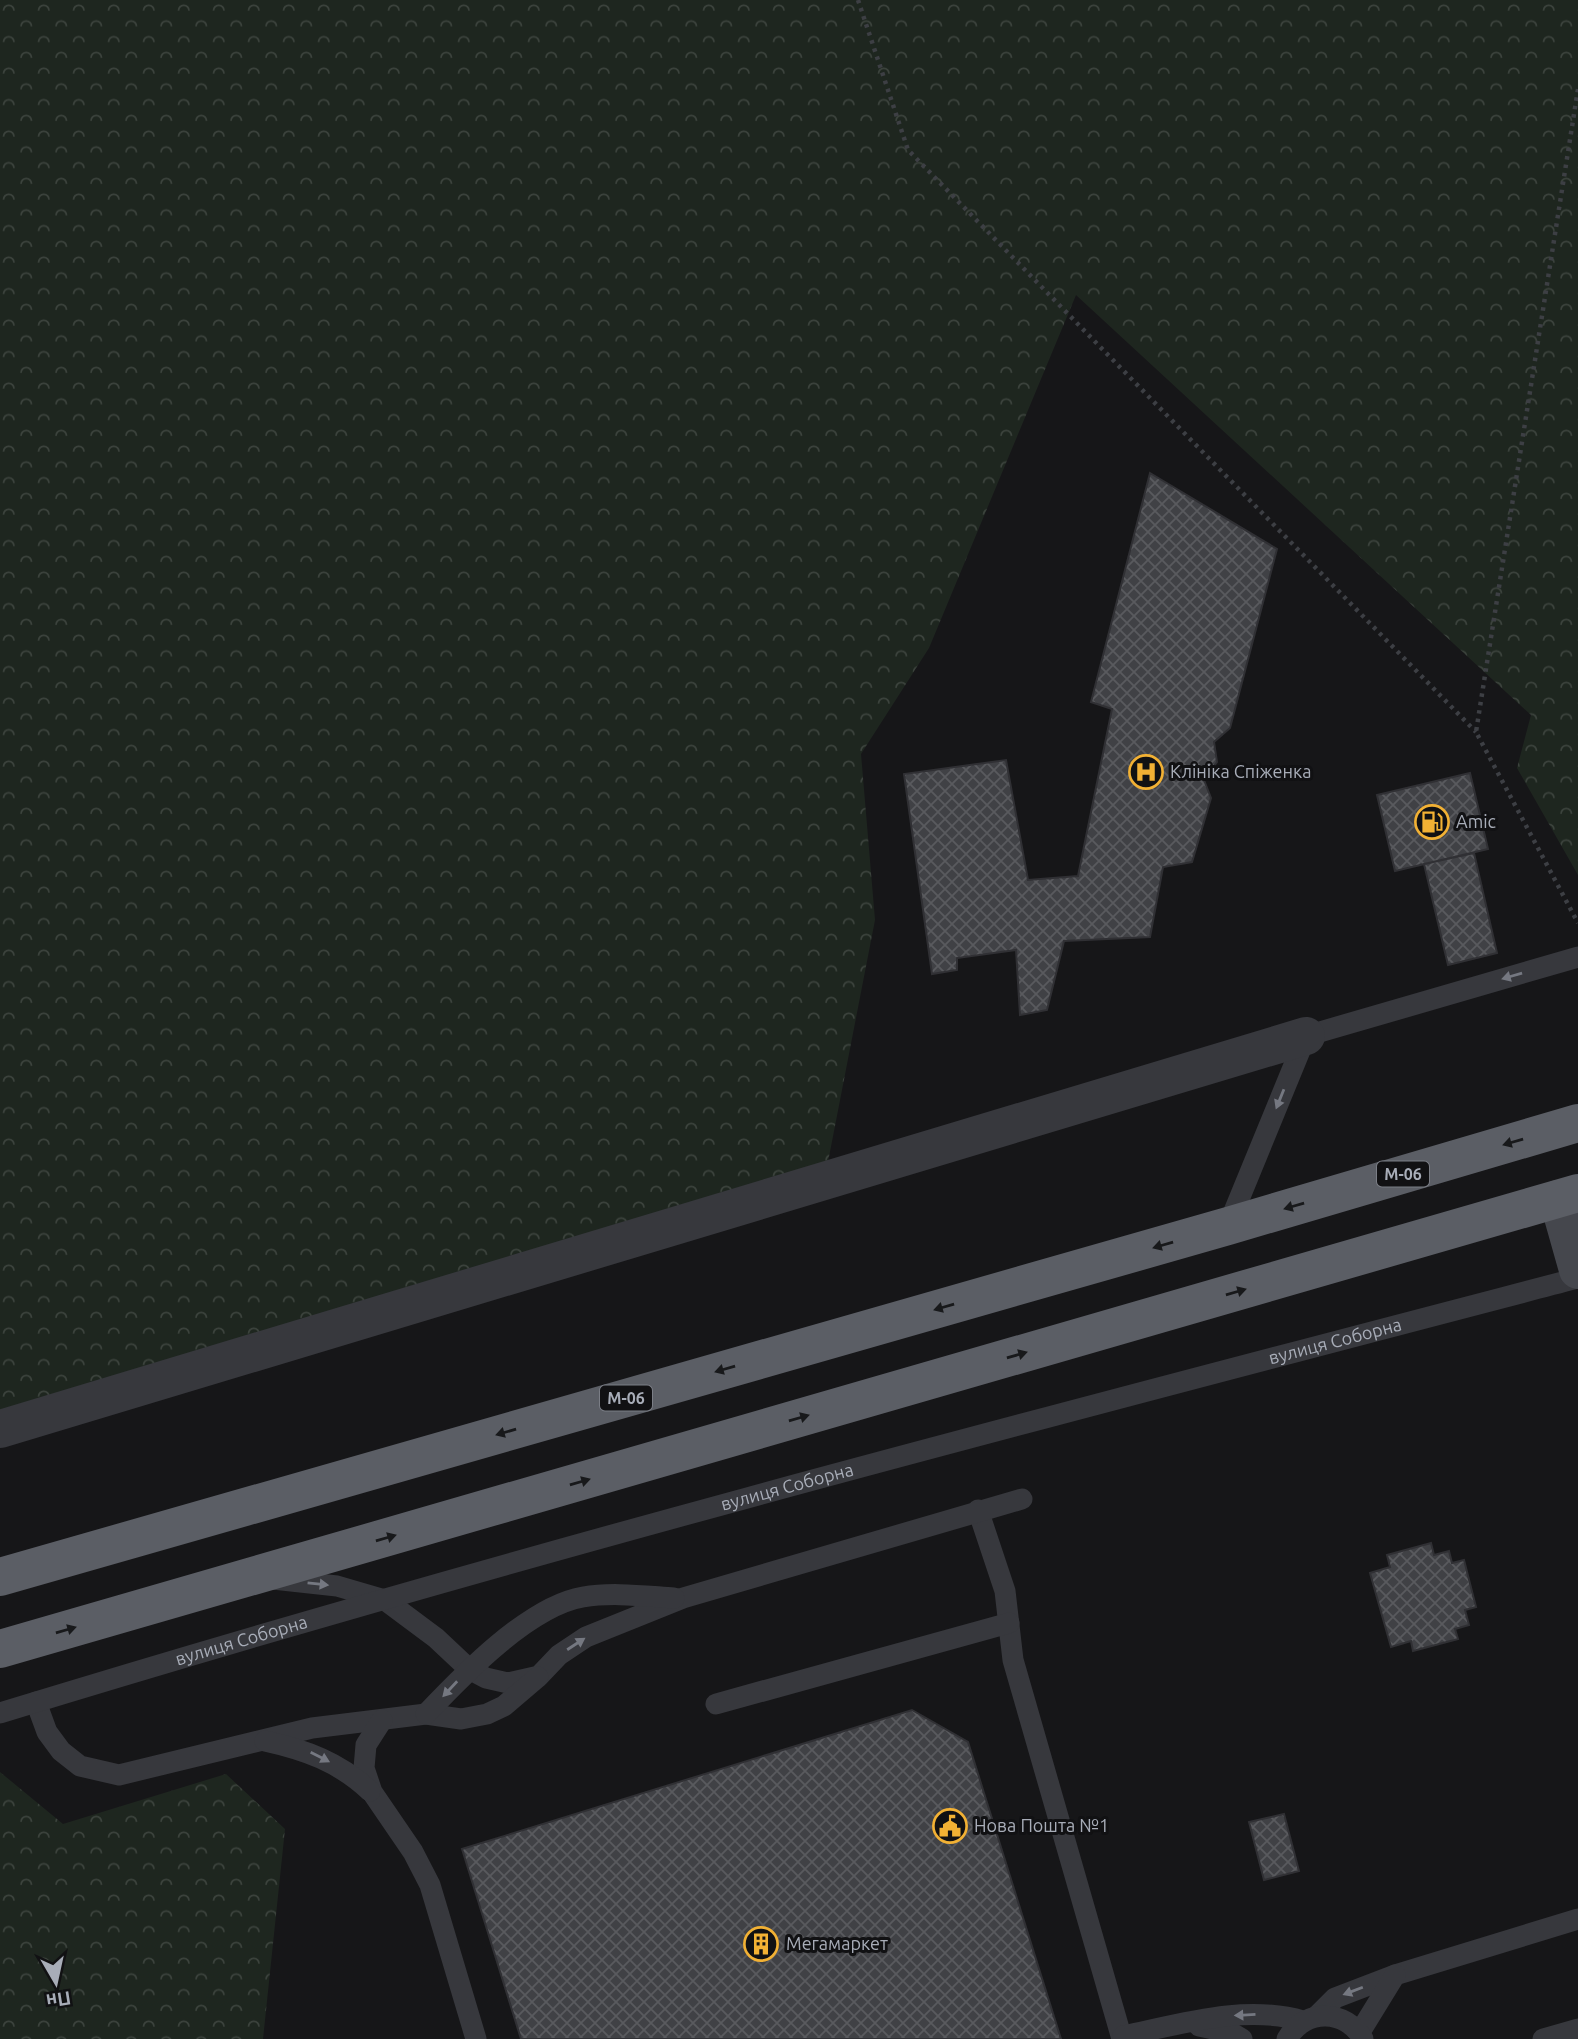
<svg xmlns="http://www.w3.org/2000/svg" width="1578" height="2039" font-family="Ubuntu,sans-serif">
<defs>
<pattern id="forest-crowns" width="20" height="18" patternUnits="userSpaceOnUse" patternTransform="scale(1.75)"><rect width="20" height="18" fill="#1e261f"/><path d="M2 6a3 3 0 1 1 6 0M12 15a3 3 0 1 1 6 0" fill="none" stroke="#3c433d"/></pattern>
<pattern id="building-cross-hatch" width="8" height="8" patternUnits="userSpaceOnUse" patternTransform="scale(1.75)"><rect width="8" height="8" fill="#404145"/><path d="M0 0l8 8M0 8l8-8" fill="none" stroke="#595a5e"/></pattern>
</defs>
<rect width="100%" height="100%" fill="#161618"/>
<path fill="url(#forest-crowns)" d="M 0,0 L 1578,0 L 1578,875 L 1517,768 L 1531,715 L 1076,295 L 929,648 L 861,754 L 875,920 L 827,1167 L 0,1426 Z
M 0,1772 L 63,1824 L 226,1774 L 285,1829 L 263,2039 L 0,2039 Z"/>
<path fill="url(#building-cross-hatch)" stroke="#303034" stroke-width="2" d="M 1150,473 L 1277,549 L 1230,728 L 1214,742 L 1217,762 L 1204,780 L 1211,798 L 1192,862 L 1163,867 L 1150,937 L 1064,941 L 1047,1010 L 1020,1015 L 1016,950 L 957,958 L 957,970 L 932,974 L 904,774 L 1006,760 L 1028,880 L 1078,876 L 1112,709 L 1091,702 Z
M 1470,773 L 1488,849 L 1395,871 L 1377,795 Z
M 1474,853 L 1497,953 L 1448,965 L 1424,864 Z
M 1431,1543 L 1434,1555 L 1449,1551 L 1452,1563 L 1464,1560 L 1476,1607 L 1465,1610 L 1469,1625 L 1455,1629 L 1458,1639 L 1413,1651 L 1411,1641 L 1391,1647 L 1370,1573 L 1390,1567 L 1387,1555 Z
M 912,1710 L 968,1742 L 1061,2039 L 521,2039 L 462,1849 Z
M 1284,1814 L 1299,1871 L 1264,1880 L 1249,1822 Z"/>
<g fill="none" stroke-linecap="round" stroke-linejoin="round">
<path stroke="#3d3f44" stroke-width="4.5" stroke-dasharray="3.5 5" stroke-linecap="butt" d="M 858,0 L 908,150 L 1476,732
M 1578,89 L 1476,732 L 1578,923"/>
<g stroke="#37383d" stroke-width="21">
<path d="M 1228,1226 L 1306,1036 L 1578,957"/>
<path d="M 978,1510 L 1005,1591 L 1013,1660 L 1122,2039"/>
<path d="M 273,1579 L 337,1586 L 385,1600 L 436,1638 L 469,1669 L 486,1678 L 508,1683 L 539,1676 L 559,1655 L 586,1637 L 683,1598 L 1022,1499"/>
<path d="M 36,1702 L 47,1732 L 61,1751 L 80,1766 L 119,1775 L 312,1728 L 426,1714 L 461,1719 L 487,1714 L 504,1706 L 538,1677"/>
<path d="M 716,1704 L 1009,1623"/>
<path id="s1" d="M 0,1713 C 521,1553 1050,1416 1578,1278"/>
<path d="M 426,1714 C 462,1676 529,1606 583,1597 C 612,1592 644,1596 674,1598"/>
<path d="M 382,1720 L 366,1745 L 364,1768 L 372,1792 L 413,1852 L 430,1885 L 476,2039"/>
<path d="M 265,1741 C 306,1750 339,1762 370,1791"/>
<path d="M 1317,2016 L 1335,1998 L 1395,1975 L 1578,1919"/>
<path d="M 1199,2026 L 1232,2033 L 1242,2039"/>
<path d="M 1360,2032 L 1395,1975"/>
<path d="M 1123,2036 C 1181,2024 1245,2004 1303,2021"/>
<path d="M 1287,2039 C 1305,2008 1346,2009 1363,2039"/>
<path d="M 1543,2039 L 1578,2029"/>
</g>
<path stroke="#37383d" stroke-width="38" d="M 0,1429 L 1306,1036"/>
<path stroke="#45474d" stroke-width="38" d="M 1558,1199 L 1578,1270"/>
<path stroke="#5b5e65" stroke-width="38" d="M 0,1577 L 1228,1226 L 1578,1123
M 0,1649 L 1578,1193"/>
</g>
<defs><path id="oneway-solid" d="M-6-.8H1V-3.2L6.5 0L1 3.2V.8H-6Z" transform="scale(1.75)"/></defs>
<g fill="#757881">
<use href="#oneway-solid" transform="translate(1512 976) rotate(164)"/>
<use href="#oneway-solid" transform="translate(1280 1099) rotate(112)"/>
<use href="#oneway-solid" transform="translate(318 1584) rotate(6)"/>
<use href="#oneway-solid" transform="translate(576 1644) rotate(-33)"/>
<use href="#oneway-solid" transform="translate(450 1689) rotate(133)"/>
<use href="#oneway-solid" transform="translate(320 1757) rotate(27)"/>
<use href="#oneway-solid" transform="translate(1353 1991) rotate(159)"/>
<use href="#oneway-solid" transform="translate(1245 2015) rotate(177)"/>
</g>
<g fill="#18191b">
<use href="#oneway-solid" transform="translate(1513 1142) rotate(164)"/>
<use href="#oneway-solid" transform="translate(1294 1206) rotate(164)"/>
<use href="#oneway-solid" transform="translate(1163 1245) rotate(164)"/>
<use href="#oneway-solid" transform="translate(1236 1292) rotate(-16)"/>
<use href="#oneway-solid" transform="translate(944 1307) rotate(164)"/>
<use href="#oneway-solid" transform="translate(1017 1355) rotate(-16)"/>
<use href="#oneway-solid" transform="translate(725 1369) rotate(164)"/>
<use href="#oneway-solid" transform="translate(799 1418) rotate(-16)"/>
<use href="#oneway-solid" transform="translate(506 1432) rotate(164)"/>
<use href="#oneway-solid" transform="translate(580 1482) rotate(-16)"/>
<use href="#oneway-solid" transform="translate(386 1538) rotate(-16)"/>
<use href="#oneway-solid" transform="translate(66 1630) rotate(-16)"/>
</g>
<defs>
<g id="hospital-ring" transform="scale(1.75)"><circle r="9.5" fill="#111113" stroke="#f2b134" stroke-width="1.5"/><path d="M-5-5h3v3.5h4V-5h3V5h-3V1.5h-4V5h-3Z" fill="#f2b134"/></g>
<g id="fuel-ring" transform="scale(1.75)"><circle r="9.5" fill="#111113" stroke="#f2b134" stroke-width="1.5"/><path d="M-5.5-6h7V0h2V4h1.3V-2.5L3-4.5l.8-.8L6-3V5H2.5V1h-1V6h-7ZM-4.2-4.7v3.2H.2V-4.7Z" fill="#f2b134"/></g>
<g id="civic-ring" transform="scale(1.75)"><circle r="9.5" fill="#111113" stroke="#f2b134" stroke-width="1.5"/><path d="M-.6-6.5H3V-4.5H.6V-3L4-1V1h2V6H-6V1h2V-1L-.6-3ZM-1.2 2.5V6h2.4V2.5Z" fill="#f2b134"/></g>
<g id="building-ring" transform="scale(1.75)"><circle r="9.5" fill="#111113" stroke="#f2b134" stroke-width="1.5"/><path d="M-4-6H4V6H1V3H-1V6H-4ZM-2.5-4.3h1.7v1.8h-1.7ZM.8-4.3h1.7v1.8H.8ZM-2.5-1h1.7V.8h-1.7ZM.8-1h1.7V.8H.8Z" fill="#f2b134"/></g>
</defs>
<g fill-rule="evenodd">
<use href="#hospital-ring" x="1146" y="772"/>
<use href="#fuel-ring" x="1432" y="822"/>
<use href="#civic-ring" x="950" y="1826"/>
<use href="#building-ring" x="761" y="1944"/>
</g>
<g text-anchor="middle" stroke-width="6" stroke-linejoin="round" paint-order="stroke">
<g fill="#111113" stroke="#7b7e86" stroke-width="2">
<rect x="1377" y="1161.5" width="52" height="25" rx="5"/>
<rect x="600" y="1385.5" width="52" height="25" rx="5"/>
</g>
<g font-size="16" font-weight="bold" fill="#a8adb8">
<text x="1403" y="1180">М-06</text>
<text x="626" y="1404">М-06</text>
</g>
<g font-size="18" fill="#a8adb8" stroke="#111113" text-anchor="start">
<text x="1170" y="778">Клініка Спіженка</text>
<text x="1456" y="828">Amic</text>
<text x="974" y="1832">Нова Пошта №1</text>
<text x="786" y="1950">Мегамаркет</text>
</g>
<g font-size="18" fill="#a8adb8" stroke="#111113">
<text dy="6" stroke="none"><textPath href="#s1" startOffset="1386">вулиця Соборна</textPath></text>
<text dy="6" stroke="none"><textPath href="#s1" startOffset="819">вулиця Соборна</textPath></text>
<text dy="6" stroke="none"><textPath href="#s1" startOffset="252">вулиця Соборна</textPath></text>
</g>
</g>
<g transform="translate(56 1983) rotate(171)" stroke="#111113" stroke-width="5" paint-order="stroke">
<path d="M0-5L12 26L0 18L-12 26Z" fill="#a8adb8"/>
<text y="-10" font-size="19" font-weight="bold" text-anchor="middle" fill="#a8adb8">Пн</text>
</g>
</svg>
